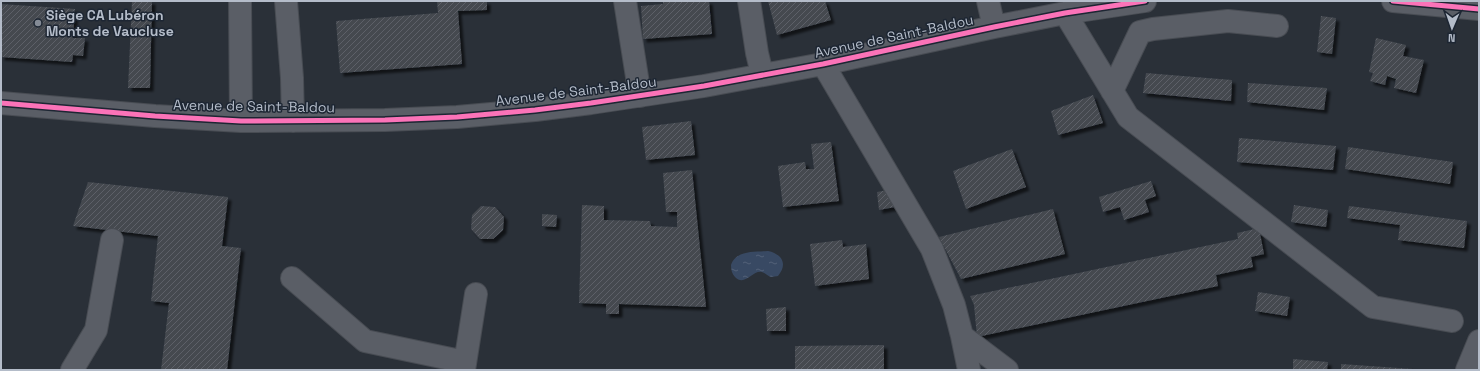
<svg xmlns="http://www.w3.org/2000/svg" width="1480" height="371" font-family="'Space Grotesk',sans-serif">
<defs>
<pattern id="water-ripples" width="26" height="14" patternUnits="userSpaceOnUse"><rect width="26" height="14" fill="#384963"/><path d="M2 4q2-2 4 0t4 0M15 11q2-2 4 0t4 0" fill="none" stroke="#526178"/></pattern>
<pattern id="building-hatch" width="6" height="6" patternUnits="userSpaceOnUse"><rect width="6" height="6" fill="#444950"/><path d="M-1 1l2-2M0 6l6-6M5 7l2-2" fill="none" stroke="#5d6168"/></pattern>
<filter id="shadow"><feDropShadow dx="3.5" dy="3.5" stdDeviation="1" flood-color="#0009"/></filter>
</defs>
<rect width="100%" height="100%" fill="#2a3038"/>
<path fill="url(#water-ripples)" d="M 768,251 C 782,254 788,264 778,276 L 771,277 C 768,276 765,273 762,272 C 752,270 745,287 735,277 C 732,274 731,270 731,265 C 736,250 755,252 768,251 Z"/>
<path fill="url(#building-hatch)" filter="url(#shadow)" d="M 132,1 L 152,1 L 150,88 L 128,88 Z
M 437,1 L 487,1 L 487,10 L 458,11 L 462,64 L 340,73 L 336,21 L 438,13 Z
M 663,1 L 709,1 L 712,34 L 643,39 L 641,6 L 663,4 Z
M 768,1 L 825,1 L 831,20 L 777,35 Z
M 1,4 L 75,9 L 73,38 L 85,38 L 83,56 L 73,55 L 72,62 L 1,57 Z
M 1321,16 L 1336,18 L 1332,54 L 1317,52 Z
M 1376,38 L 1406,45 L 1403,56 L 1424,60 L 1416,93 L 1394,88 L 1396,79 L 1387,76 L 1385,85 L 1370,81 L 1373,73 L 1369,72 Z
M 1146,73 L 1232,80 L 1231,101 L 1143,93 Z
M 1248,83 L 1327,88 L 1324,110 L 1247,102 Z
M 1093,95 L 1103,123 L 1058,135 L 1051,111 Z
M 691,121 L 695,155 L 646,160 L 642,127 Z
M 1239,138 L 1336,146 L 1333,170 L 1237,162 Z
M 831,142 L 839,201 L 783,207 L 778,166 L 805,162 L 806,169 L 814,169 L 811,144 Z
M 1348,147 L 1453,162 L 1450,184 L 1345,169 Z
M 1012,149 L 1026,187 L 966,209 L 953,171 Z
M 692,170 L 706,307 L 619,304 L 619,314 L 606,314 L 606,304 L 579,303 L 582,205 L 604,206 L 604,220 L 650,221 L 651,226 L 677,227 L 677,212 L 666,212 L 663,173 Z
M 1151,181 L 1156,196 L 1145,200 L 1149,212 L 1124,220 L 1120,207 L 1103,212 L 1099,197 Z
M 88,182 L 228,197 L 222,246 L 241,248 L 227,370 L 161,370 L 169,303 L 151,301 L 158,236 L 73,226 Z
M 893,189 L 895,207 L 879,210 L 877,192 Z
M 1294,205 L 1328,210 L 1326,227 L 1291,222 Z
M 481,206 L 495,207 L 504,217 L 503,230 L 493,239 L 480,239 L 471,229 L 472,215 Z
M 1349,206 L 1467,221 L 1464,248 L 1398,240 L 1400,225 L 1347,218 Z
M 1053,209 L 1065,254 L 961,279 L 939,237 Z
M 542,214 L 557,215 L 556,227 L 542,226 Z
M 1259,228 L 1264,254 L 1251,257 L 1253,267 L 1216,275 L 1218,286 L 977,337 L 974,305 L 970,296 L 1238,239 L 1237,233 Z
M 842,240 L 843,247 L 866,244 L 869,279 L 815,286 L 810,244 Z
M 1258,292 L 1290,297 L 1287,316 L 1255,311 Z
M 786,307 L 786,331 L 767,331 L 766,309 Z
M 884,345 L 884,370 L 795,370 L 795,346 Z
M 1293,359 L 1328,362 L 1327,370 L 1293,370 Z
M 1341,364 L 1413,369 L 1413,370 L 1341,370 Z"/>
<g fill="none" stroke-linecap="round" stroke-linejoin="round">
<g stroke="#484c53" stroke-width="24">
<path id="minor" d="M 240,1 L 241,121
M 286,1 L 292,78 L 293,121
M 625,1 L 640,96
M 749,1 L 757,53 L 762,74
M 988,1 L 994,27
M 1393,1 L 1479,9
M 1065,13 L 1128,117 L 1373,307 L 1452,321
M 823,64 L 932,249 L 954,305 L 962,336 L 1007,370
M 1112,91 L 1140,32 L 1153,29 L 1228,21 L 1277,26
M 1,103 L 155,116 L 241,121 L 385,120 L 457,117 L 535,110 L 591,103 L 704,86 L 823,64 L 994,27 L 1065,13 L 1145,1
M 292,278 L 365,341 L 465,362
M 962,336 L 969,370
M 72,370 L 96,330 L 112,240
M 464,370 L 476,294
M 1467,370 L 1479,341"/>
</g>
<use href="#minor" stroke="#5a5e66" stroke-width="22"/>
<g stroke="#1d2633" stroke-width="8">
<path id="cycleway" d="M 1393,1 L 1479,9
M 1,103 L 155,116 L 241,121 L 385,120 L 457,117 L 535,110 L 591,103 L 704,86 L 823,64 L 994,27 L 1065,13 L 1145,1"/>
</g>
<use href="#cycleway" stroke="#fb73b8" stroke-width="5"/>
</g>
<circle fill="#848b96" stroke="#1d2633" stroke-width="1.5" cx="38" cy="23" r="4"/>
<g text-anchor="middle" stroke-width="3" stroke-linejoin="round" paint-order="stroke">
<g font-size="14" font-weight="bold" fill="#b4bcc9" stroke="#1d2633" text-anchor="start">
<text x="46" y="20">Siège CA Lubéron<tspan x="46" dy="16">Monts de Vaucluse</tspan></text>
</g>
<g font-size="14" fill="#b4bcc9" stroke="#1d2633">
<text transform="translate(894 36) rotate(-12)" y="5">Avenue de Saint-Baldou</text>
<text transform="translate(576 91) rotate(-7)" y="5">Avenue de Saint-Baldou</text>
<text transform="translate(254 106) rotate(1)" y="5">Avenue de Saint-Baldou</text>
</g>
</g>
<rect width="1480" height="371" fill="none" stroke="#b4bcc9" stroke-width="4"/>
<g transform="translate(1452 28) rotate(182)" stroke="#1d2633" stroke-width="3" paint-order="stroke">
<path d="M0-3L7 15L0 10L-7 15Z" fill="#b4bcc9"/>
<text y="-6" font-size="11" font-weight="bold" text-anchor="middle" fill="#b4bcc9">N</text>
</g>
</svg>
